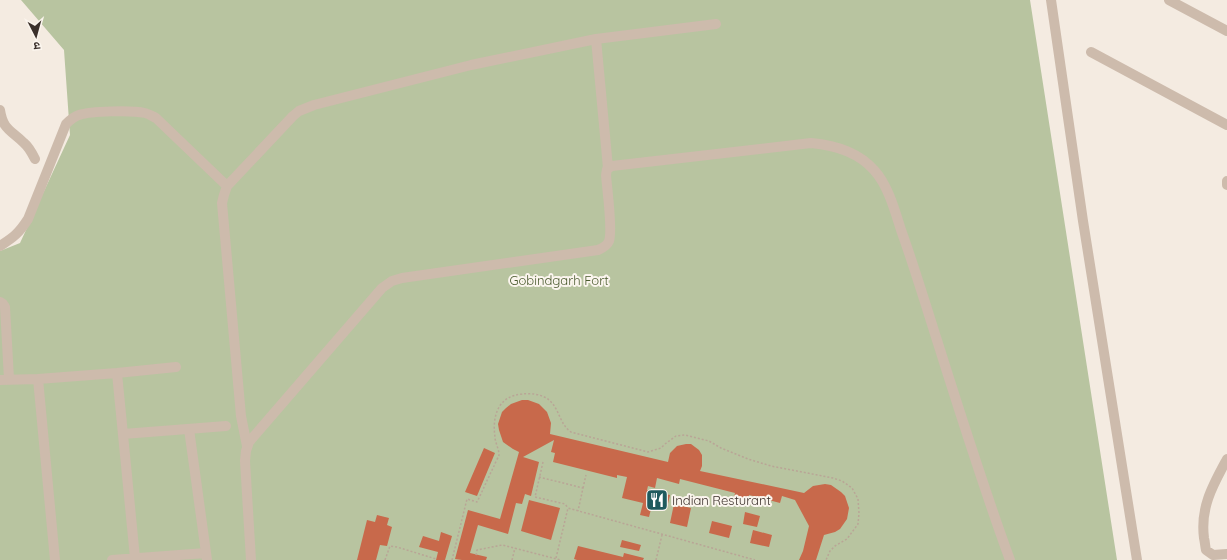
<svg xmlns="http://www.w3.org/2000/svg" width="1227" height="560" font-family="Quicksand,'Noto Sans Devanagari',sans-serif">
<rect width="100%" height="100%" fill="#f4ebe1"/>
<path fill="#b8c4a0" d="M 21,0 L 1030,0 L 1117,560 L 0,560 L 0,251 L 20,243 L 70,135 L 64,50 Z"/>
<path fill="#c8694b" d="M 522,400 L 528,400 L 539,404 L 547,412 L 551,423 L 550,434 L 668,462 L 670,453 L 677,446 L 686,444 L 691,444 L 699,450 L 702,455 L 702,466 L 700,471 L 804,493 L 813,486 L 825,484 L 831,485 L 841,492 L 845,496 L 849,508 L 847,519 L 840,529 L 835,532 L 824,535 L 816,560 L 799,560 L 803,551 L 809,526 L 795,500 L 782,496 L 780,503 L 749,495 L 748,500 L 734,497 L 735,493 L 680,479 L 679,484 L 657,478 L 655,488 L 648,486 L 647,490 L 670,495 L 667,508 L 652,505 L 649,517 L 640,515 L 643,503 L 622,498 L 627,477 L 617,475 L 617,478 L 553,462 L 555,453 L 551,452 L 554,440 L 523,457 L 539,462 L 531,496 L 525,494 L 522,504 L 516,503 L 508,534 L 478,525 L 470,553 L 487,557 L 486,560 L 462,560 L 455,559 L 468,510 L 500,519 L 519,452 L 513,449 L 503,442 L 499,430 L 498,424 L 502,412 L 506,408 L 511,404 Z
M 484,448 L 495,453 L 477,496 L 465,492 Z
M 529,500 L 560,508 L 551,540 L 521,531 Z
M 674,504 L 691,508 L 687,527 L 670,523 Z
M 745,512 L 760,516 L 757,527 L 743,524 Z
M 377,515 L 389,518 L 387,525 L 392,527 L 387,546 L 380,545 L 376,560 L 357,560 L 367,520 L 375,522 Z
M 712,521 L 732,526 L 729,538 L 709,533 Z
M 753,530 L 772,535 L 769,547 L 750,543 Z
M 441,532 L 452,536 L 445,560 L 436,560 L 438,552 L 419,547 L 423,536 L 439,541 Z
M 622,540 L 641,545 L 639,551 L 620,547 Z
M 578,546 L 623,557 L 624,553 L 644,558 L 643,560 L 577,560 L 574,559 Z"/>
<g fill="none" stroke-linecap="round" stroke-linejoin="round">
<path stroke="#b9a596" stroke-width="1.5" stroke-dasharray="2 2" stroke-linecap="butt" d="M 543,462 L 535,497 L 565,504 L 568,508
M 539,477 L 583,488 L 578,511
M 583,488 L 586,475
M 476,555 L 477,550 L 502,545 L 561,560
M 556,558 L 568,508 L 755,560
M 385,560 L 390,546 L 397,547 L 436,559
M 452,560 L 467,499 L 477,502 C 483,490 488,478 494,466 C 495,463 498,458 499,455 C 499,449 495,442 495,437 C 492,416 498,396 522,394 C 530,393 542,394 549,400 C 559,408 560,425 571,432 L 648,452 L 661,448 L 665,444 L 676,436 L 685,435 L 709,441 L 721,448 L 748,459 L 771,466 L 833,478 L 842,481 L 852,488 L 858,499 L 859,513 L 858,524 L 847,539 L 835,546 L 830,551 L 826,560
M 512,560 L 515,548
M 656,560 L 662,535"/>
<path stroke="#cdbbac" stroke-width="10" d="M 1051,0 L 1083,221 L 1137,560
M 1169,0 L 1227,31
M 596,39 L 608,168
M 1091,52 L 1227,125
M 0,110 C 3,130 11,130 24,143 C 29,147 32,153 35,159
M 1227,181 L 1227,185
M 0,246 C 14,237 19,233 28,219 L 66,124 C 70,120 73,117 79,115 C 91,111 132,110 145,113 C 149,114 152,116 156,118 L 227,186
M 0,302 L 3,304 L 5,307 L 9,379
M 117,373 L 135,558
M 38,379 L 55,560
M 0,380 L 38,379 L 117,373 L 176,367
M 189,429 L 207,560
M 123,434 L 226,426
M 247,446 L 241,416 L 222,203 L 224,195 L 227,186 L 293,116 L 299,111 L 314,105 L 471,65 L 596,39 L 716,24
M 1227,459 C 1213,485 1200,507 1204,538 C 1205,542 1205,546 1206,550 L 1213,555 L 1227,554
M 112,560 L 206,553
M 251,560 L 245,461 L 246,451 L 249,442 L 382,288 L 392,281 L 402,278 L 598,250 C 603,248 607,246 609,241 C 613,230 607,189 606,175 L 607,169 L 612,166 L 811,143 C 834,145 858,152 874,170 C 888,185 895,211 901,230 C 909,252 916,274 923,296 C 951,384 978,473 1010,560"/>
</g>
<defs>
<g id="restaurant-square" transform="scale(1.15)"><rect x="-9" y="-9" width="18" height="18" rx="4" fill="#1f5a5e" stroke="#fbf5ee"/><path d="M-5-6h1v4h1v-4h1v4h1v-4h1v5L-1.5 .5V6h-2V.5L-5-1ZM5-6V6H3V1.5H1.5Q1.5-4 5-6Z" fill="#fff"/></g>
</defs>
<g fill-rule="evenodd">
<use href="#restaurant-square" x="657" y="500"/>
</g>
<g text-anchor="middle" stroke-width="4" stroke-linejoin="round" paint-order="stroke">
<g font-size="13" fill="#4a5a2e" stroke="#fbf5ee">
<text x="559" y="285">Gobindgarh Fort</text>
</g>
<g font-size="13" fill="#3b302b" stroke="#fbf5ee" text-anchor="start">
<text x="672" y="505">Indian Resturant</text>
</g>
</g>
<g transform="translate(36 36) rotate(174)" stroke="#fbf5ee" stroke-width="3" paint-order="stroke">
<path d="M0-3L7 15L0 10L-7 15Z" fill="#3b302b"/>
<text y="-6" font-size="11" font-weight="bold" text-anchor="middle" fill="#3b302b">उ</text>
</g>
</svg>
